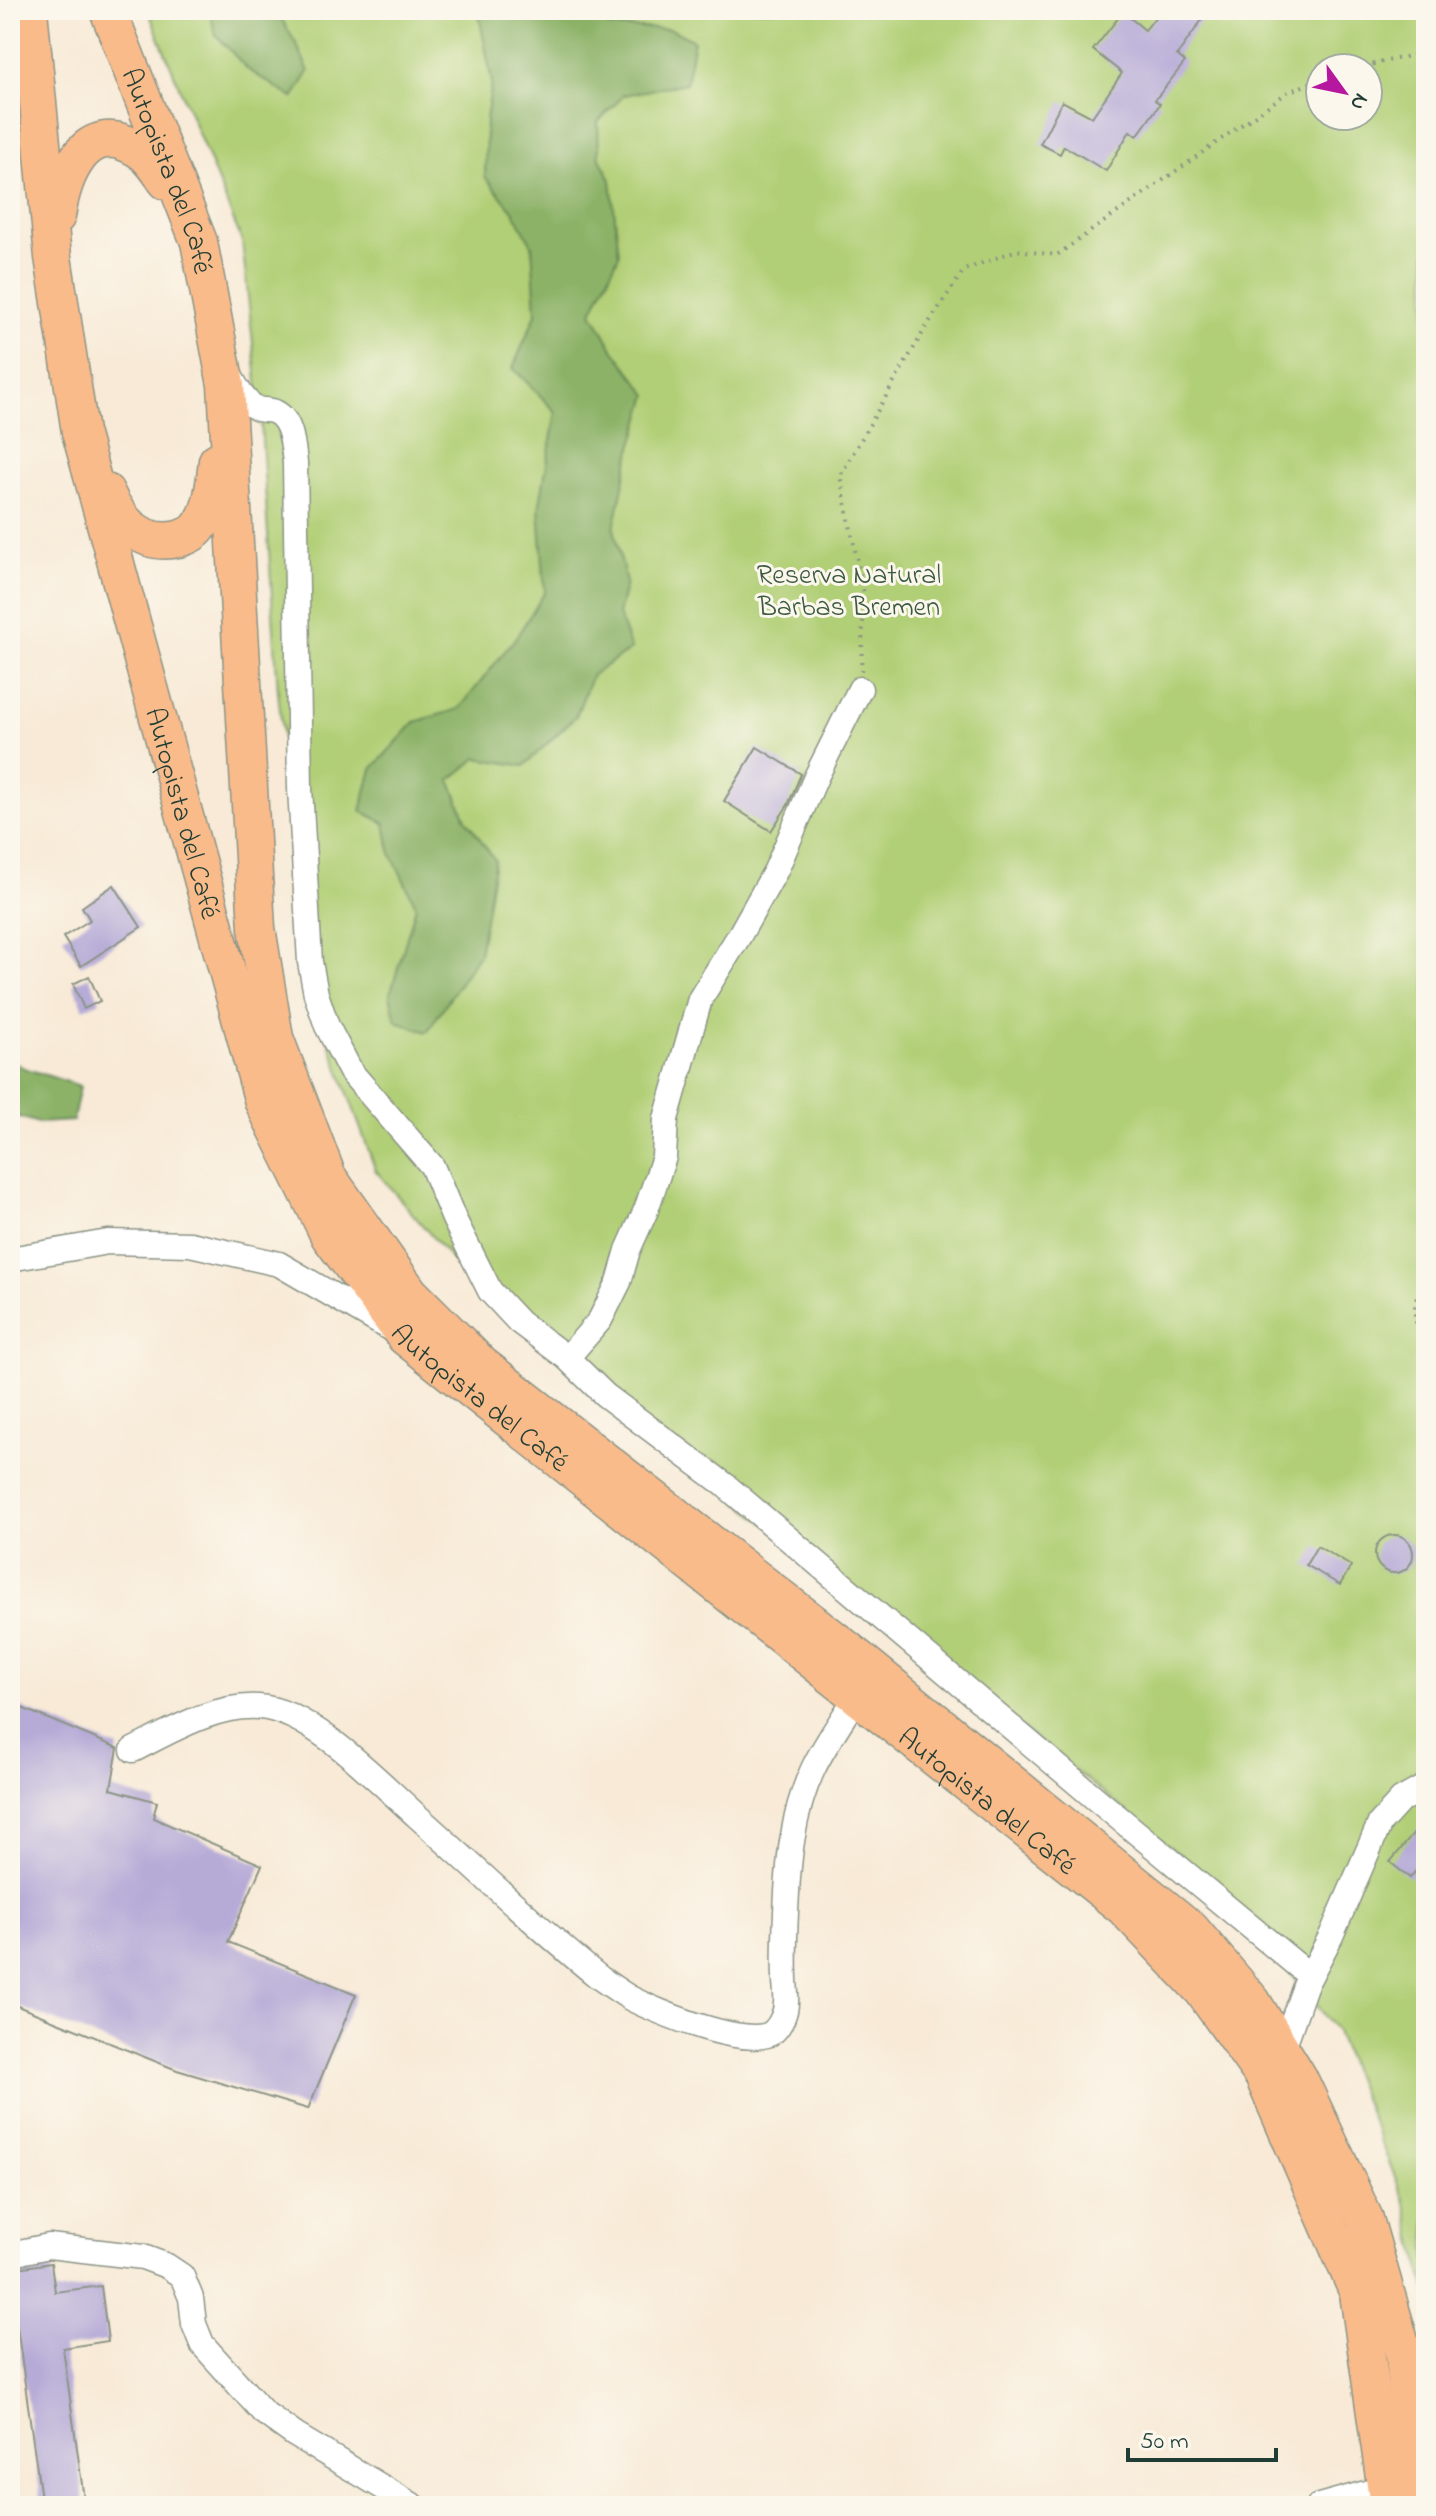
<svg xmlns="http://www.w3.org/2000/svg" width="1436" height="2516" font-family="'Indie Flower',sans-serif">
<rect width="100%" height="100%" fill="#fbf7ec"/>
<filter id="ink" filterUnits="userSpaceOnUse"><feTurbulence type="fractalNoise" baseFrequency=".0125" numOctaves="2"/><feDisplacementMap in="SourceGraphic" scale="16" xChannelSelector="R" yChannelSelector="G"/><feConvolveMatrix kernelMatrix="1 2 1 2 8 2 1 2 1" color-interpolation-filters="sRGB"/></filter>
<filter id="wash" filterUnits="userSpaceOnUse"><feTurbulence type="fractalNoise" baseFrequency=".006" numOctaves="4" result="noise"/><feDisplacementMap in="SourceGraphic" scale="32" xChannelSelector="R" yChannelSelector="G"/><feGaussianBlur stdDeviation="1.8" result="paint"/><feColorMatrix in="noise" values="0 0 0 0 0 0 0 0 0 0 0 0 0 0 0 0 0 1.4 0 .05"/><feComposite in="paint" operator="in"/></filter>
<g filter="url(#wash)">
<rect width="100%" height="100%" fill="#f8ead7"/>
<path fill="#b1cf76" stroke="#688655" stroke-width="2" fill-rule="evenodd" d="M 148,10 L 1426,10 L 1426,2290 L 1404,2199 L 1335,2029 L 1222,1888 L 489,1303 L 376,1171 L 310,989 L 278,692 L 260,409 L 242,241 ZM 1320,68 L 1368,68 L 1368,116 L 1320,116 Z"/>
<path fill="#8cb267" stroke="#56784e" stroke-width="2" d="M 209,10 L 276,10 L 297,45 L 309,72 L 293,98 L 247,69 L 216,35 Z
M 478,10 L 597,10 L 609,27 L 671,29 L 694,41 L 686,83 L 624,95 L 598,122 L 599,156 L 611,180 L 619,255 L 592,312 L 613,349 L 648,395 L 630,454 L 614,528 L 626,583 L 618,614 L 631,649 L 592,675 L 576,716 L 524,766 L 477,758 L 450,780 L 466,819 L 495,860 L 479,954 L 427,1032 L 396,1021 L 390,995 L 416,906 L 390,851 L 385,823 L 361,811 L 372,769 L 415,722 L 459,709 L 517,636 L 545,592 L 539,509 L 556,412 L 513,368 L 536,314 L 532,245 L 514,212 L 485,177 L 486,119 L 492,82 Z
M 10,1060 L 24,1068 L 80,1086 L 73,1121 L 38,1123 L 10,1114 Z"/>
<g id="blocks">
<path fill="#b6aad7" d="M 1161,10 L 1209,10 L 1177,55 L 1185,62 L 1155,100 L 1160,104 L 1137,136 L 1130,131 L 1106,171 L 1064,146 L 1060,154 L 1040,144 L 1062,101 L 1092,117 L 1122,73 L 1093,50 L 1123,12 L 1145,30 Z
M 757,747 L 801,774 L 788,805 L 771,831 L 724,801 Z
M 114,885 L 141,927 L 81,966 L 63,937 L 90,920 L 82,907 Z
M 89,976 L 100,1001 L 84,1009 L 73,984 Z
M1375 1554a19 19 0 1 1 38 0a19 19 0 1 1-38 0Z
M 1317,1546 L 1351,1566 L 1340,1585 L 1306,1565 Z
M 10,1703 L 118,1748 L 111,1789 L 157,1802 L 153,1818 L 262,1865 L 228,1942 L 356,1994 L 308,2109 L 177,2070 L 10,2003 Z
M 1426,1819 L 1426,1859 L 1410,1878 L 1390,1862 Z
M 51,2263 L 55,2292 L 101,2286 L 108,2341 L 63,2348 L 85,2506 L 42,2506 L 10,2276 L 10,2269 Z"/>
</g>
</g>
<g filter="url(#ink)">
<use href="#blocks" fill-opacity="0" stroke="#8c9486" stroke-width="2"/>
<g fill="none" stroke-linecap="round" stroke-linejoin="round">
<g stroke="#8c9486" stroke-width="27">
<path id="minor" d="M 229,374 C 236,386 243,401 256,408 C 261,411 269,409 275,412 C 292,420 293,447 295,463 L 300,788 L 310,962 L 316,994 L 327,1026 L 351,1072 L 432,1166 L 454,1219 L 490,1291 L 519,1322 L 567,1358 L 605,1395 L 725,1485 L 1096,1799 L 1310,1976
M 10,1259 L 108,1242 L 190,1244 L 279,1264 L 394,1331
M 567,1358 L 600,1320 L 619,1282 L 628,1250 L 646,1210 L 664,1157 L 666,1119 L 700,999 L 739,936 L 776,870 L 816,777 L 860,689
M 133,1750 C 171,1731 215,1704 259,1707 C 311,1710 379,1782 417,1816 C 478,1870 536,1927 600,1978 C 610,1985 620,1992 630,1998 C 655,2011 752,2052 774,2031 C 781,2024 786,2012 786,2003 C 787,1995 785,1987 785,1979 C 784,1957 785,1934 786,1912 C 788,1864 792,1813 813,1769 C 825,1744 842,1720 857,1696
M 1282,2051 L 1305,1986 L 1331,1936 L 1380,1823 L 1401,1800 L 1426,1786
M 10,2254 L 49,2246 L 143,2257 L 167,2266 L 182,2276 L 191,2298 L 194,2324 L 202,2344 L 263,2412 L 295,2435 L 414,2506
M 1319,2506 L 1387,2487"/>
</g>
<g stroke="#8c9486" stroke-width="39">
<g id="highway">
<path id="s1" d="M 29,10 L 53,257 L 80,432 L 263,1102 L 329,1236 L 405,1337 L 1124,1908 L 1202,1990 L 1263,2076 L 1358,2293 L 1388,2506"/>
<path id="s2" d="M 108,10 L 199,242 L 226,385 L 257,928 L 275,1038 L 328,1177 L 410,1293 L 482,1365 L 847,1649 L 1191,1929 L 1252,2001 L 1299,2078 L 1365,2219 L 1404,2355 L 1419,2506"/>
<path d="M 57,216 C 63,176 85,118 136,148 C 149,155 158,169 166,181"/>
<path d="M 106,492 C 119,522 143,547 178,539 C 186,537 194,534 199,527 C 213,509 214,483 217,461"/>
</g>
</g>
<path stroke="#8c9486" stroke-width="4" stroke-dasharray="2 6" stroke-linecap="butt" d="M 1357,68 L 1426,52
M 861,671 L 864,594 L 840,476 L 926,327 L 964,270 L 1017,250 L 1057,255 L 1288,92 L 1320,79
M 1426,1285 L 1415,1300 L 1415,1315 L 1426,1394"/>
<use href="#minor" stroke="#fff" stroke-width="24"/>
<use href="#highway" stroke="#fabb8b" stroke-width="36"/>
</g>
</g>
<g text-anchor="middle" stroke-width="6" stroke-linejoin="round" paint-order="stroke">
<g font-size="28" fill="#1f3d34" stroke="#fbf7ec">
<text dy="10" stroke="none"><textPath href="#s2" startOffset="172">Autopista del Café</textPath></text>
<text dy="10" stroke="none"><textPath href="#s1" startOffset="820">Autopista del Café</textPath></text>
<text dy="10" stroke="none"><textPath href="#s1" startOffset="1492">Autopista del Café</textPath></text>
<text dy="10" stroke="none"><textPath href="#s1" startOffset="2140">Autopista del Café</textPath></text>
</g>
<g font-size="28" fill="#3c5a41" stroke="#fbf7ec">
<text x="849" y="583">Reserva Natural<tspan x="849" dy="32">Barbas Bremen</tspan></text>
</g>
</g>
<rect width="1436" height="2516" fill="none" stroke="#fbf7ec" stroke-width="40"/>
<g transform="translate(1344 92) rotate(123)"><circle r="38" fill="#fbf7ec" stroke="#a3ada2" stroke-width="2"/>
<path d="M0-6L14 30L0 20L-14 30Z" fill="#b5179e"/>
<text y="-12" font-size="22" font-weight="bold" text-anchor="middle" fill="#1f3d34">N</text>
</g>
<path d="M1128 2448v12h148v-12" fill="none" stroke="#1f3d34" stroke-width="4"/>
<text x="1140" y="2448" font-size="24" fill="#1f3d34" stroke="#fbf7ec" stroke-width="6" paint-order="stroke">50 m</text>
</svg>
